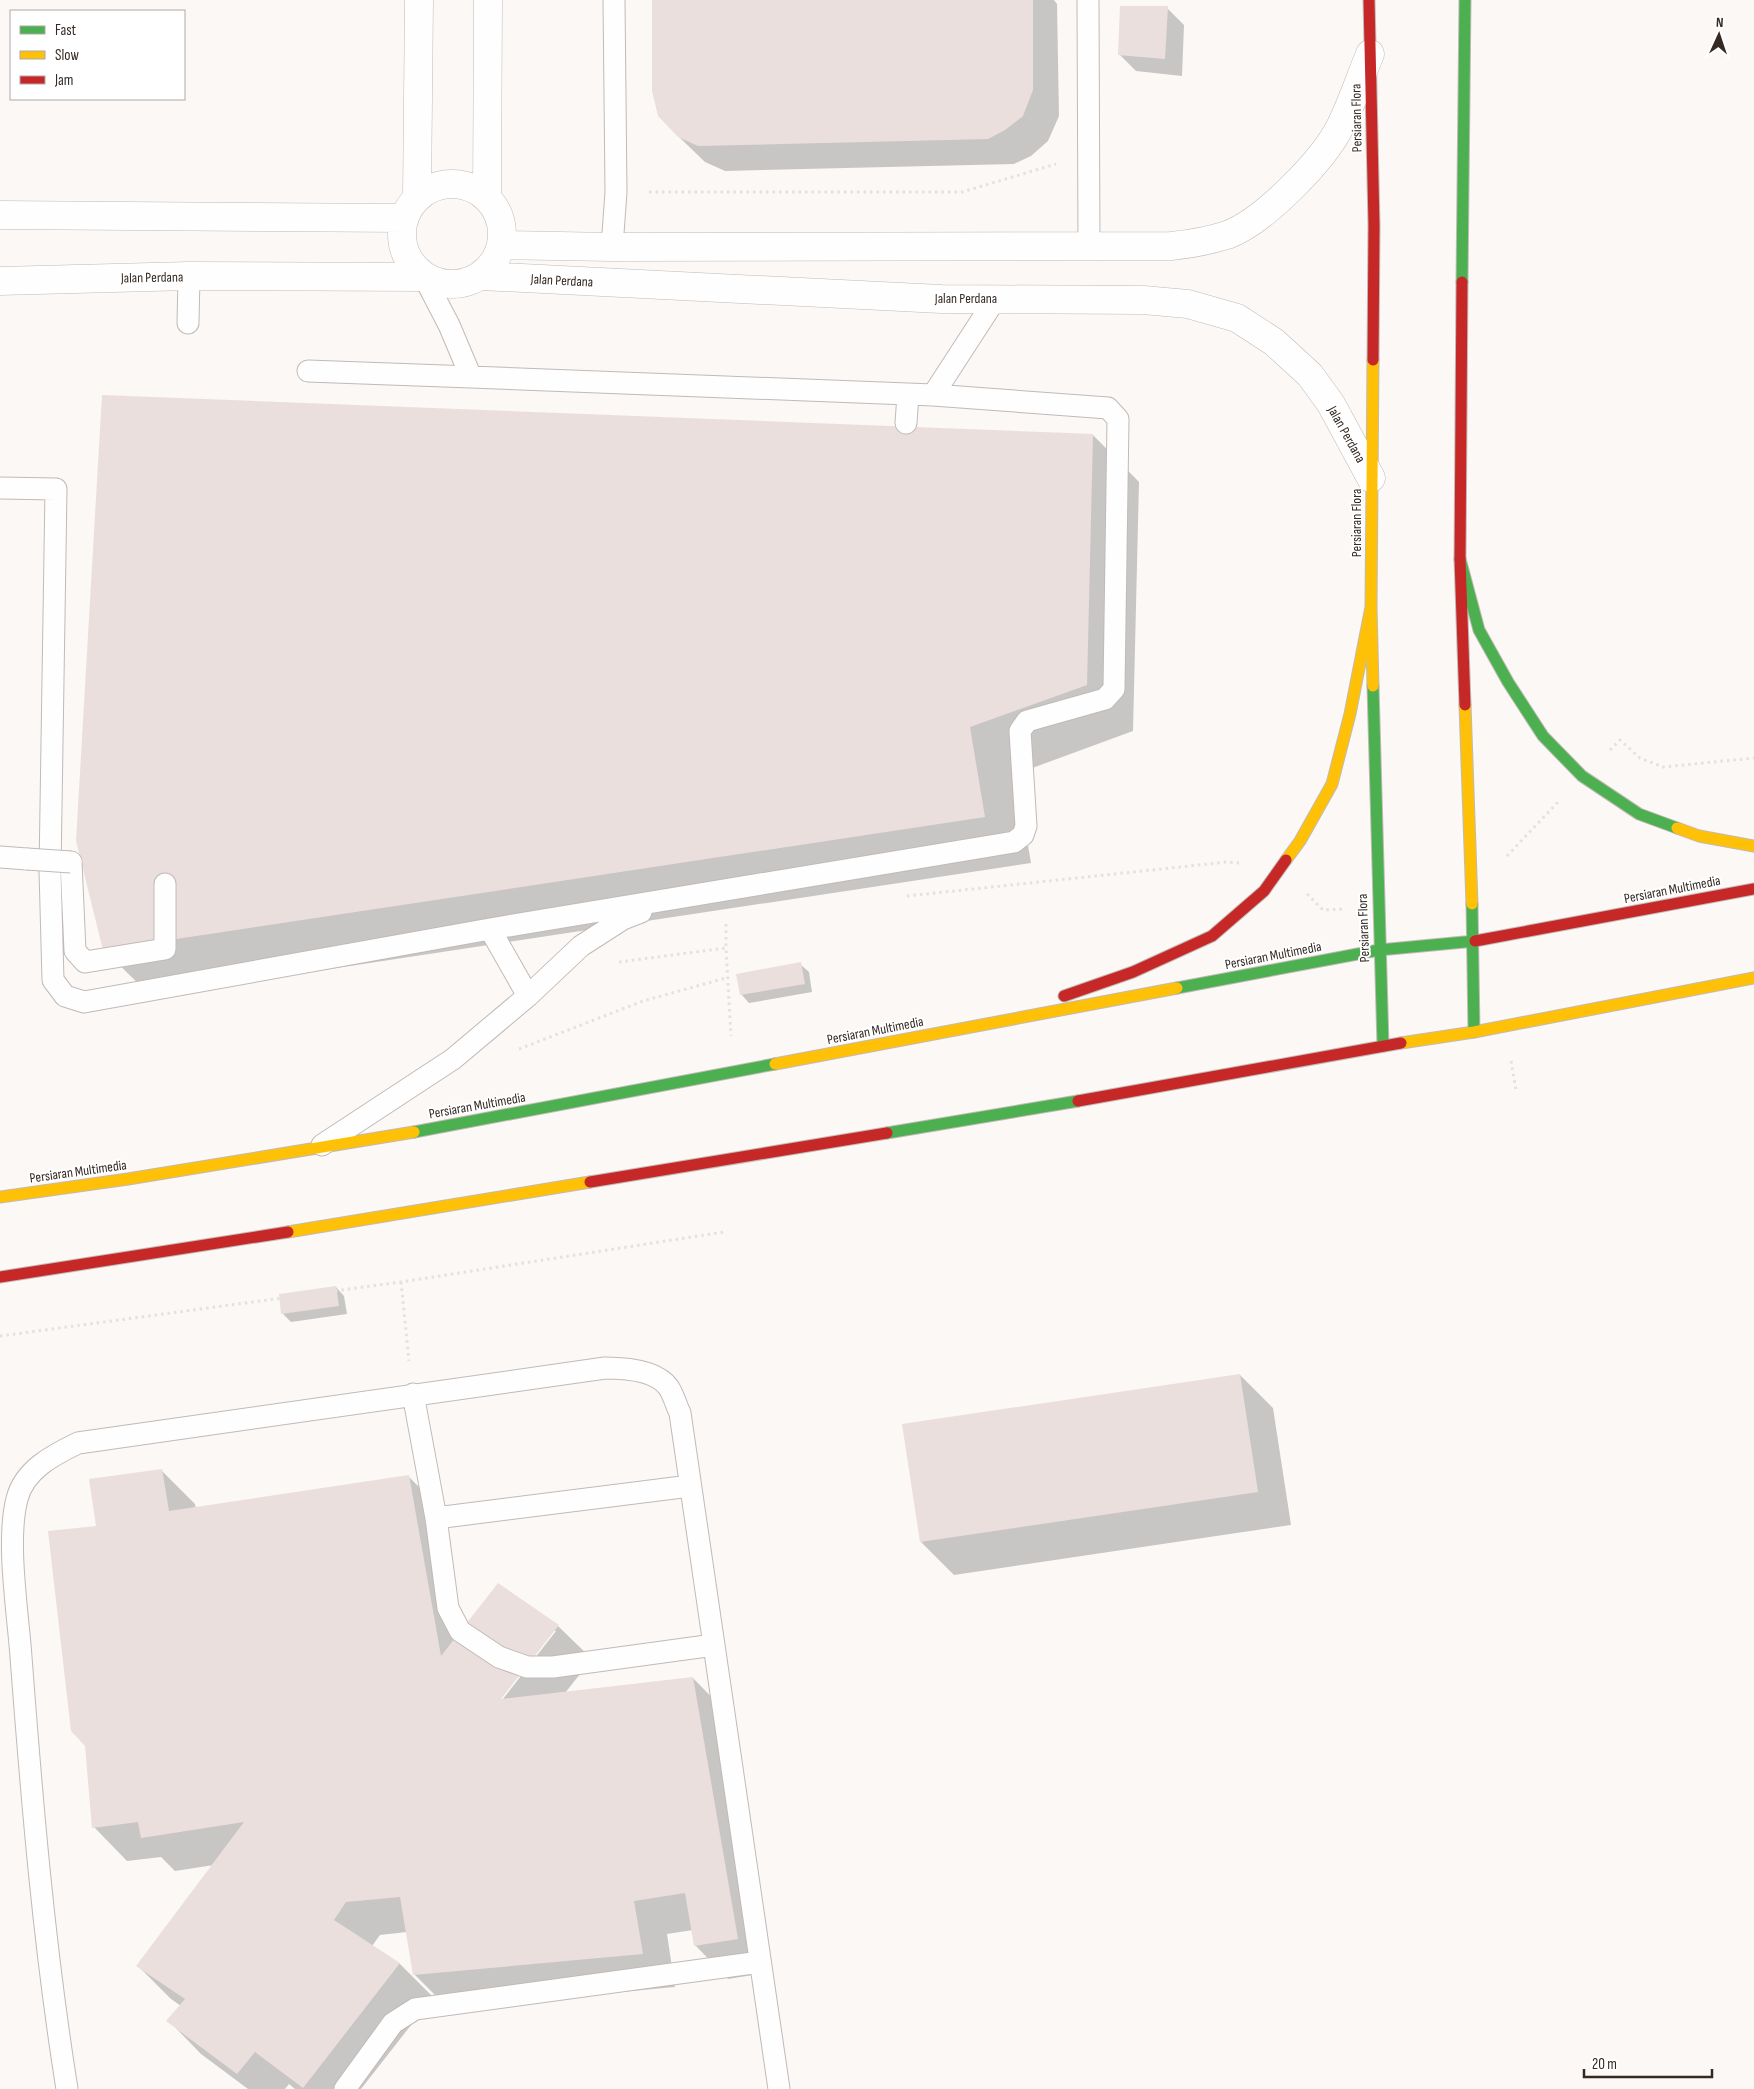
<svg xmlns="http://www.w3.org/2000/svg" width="1754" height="2089" font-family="'Sofia Sans Condensed',sans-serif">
<rect width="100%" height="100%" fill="#fbf8f5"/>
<path fill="#0003" fill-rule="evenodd" d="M 653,0 L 1054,0 L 1057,4 L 1059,116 L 1048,141 L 1031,156 L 1014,164 L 725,171 L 705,162 L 678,136 Z
M 1167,8 L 1184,25 L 1182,76 L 1136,71 L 1119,54 Z
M 1093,435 L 1139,482 L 1133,731 L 1016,774 L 1031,863 L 151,996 L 104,950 Z
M 800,964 L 809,972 L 812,992 L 749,1003 L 741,994 Z
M 336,1287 L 344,1296 L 347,1314 L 291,1322 L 283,1314 Z
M 1240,1375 L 1273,1408 L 1291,1525 L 954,1575 L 921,1542 Z
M 162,1471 L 195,1504 L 196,1509 L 409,1477 L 442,1510 L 463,1630 L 558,1626 L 592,1659 L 565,1693 L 693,1678 L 726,1712 L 771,1972 L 728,1979 L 695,1945 L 693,1930 L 667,1934 L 675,1987 L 448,2008 L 414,1974 L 407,1932 L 380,1935 L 372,1946 L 400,1964 L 433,1997 L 361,2089 L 295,2089 L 289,2084 L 285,2089 L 248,2089 L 201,2054 L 168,2020 L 181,2006 L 171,1999 L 138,1966 L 214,1865 L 175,1871 L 161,1857 L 127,1861 L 94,1827 L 98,1528 ZM 553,1631 L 556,1631 L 499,1704 L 497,1703 Z"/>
<path fill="#ebdfdd" d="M 652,0 L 1033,0 L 1033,90 L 1023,116 L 1005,130 L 988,139 L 698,146 L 678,137 L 658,116 L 652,91 Z
M 1120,6 L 1168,6 L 1165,59 L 1118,55 Z
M 102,395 L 1093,434 L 1087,685 L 970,727 L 985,817 L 103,950 L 76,841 Z
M 801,962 L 805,984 L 740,995 L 736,974 Z
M 336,1286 L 339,1306 L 281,1314 L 279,1294 Z
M 1240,1374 L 1258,1492 L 920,1542 L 902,1424 Z
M 162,1469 L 169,1511 L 409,1475 L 441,1656 L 498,1583 L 559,1625 L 501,1699 L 693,1677 L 738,1939 L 694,1946 L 685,1893 L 634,1901 L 643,1954 L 413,1975 L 400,1897 L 346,1902 L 334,1920 L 400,1963 L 303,2088 L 255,2052 L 237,2074 L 166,2021 L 185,1999 L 136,1966 L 244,1822 L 141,1838 L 138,1822 L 92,1828 L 85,1746 L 71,1731 L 48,1531 L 96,1526 L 89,1479 Z"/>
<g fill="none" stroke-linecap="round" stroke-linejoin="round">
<g stroke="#c1bab6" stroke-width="23">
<path id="lane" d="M 1088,0 L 1089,246
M 612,247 L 616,192 L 614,0
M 188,323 L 189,276
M 308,371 L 471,377
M 933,395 L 996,298
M 906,423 L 908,395
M 0,488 L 56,489 L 50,871 L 53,980 L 65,996 L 84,1002 L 490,929 L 1014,842 L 1023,835 L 1026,826 L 1020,731 L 1027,721 L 1105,699 L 1114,689 L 1118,419 L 1108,408 L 933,395 L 471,377 L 449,325 L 424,277
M 0,857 L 27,859
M 71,862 L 75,951 L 85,962 L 165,949 L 165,884
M 490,929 L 528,996
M 322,1145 L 453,1059 L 528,996 L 581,946 L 623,919 L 641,912
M 413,1394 L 436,1518 L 448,1608 L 460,1631 L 499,1657 L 527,1667 L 553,1667 L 714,1645
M 436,1518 L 690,1486
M 67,2089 C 44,1946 32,1802 21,1657 C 18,1613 6,1541 17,1499 C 24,1470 53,1455 78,1443 L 605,1368 C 624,1368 657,1370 669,1388 C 674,1396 676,1405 680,1413 L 779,2089
M 345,2089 L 393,2023 L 415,2009 L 760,1962"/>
</g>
<g stroke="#c1bab6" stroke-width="29">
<path id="street" d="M402 234a50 50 0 1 1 100 0a50 50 0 1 1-100 0Z
M 417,197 L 419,0
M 487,198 L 488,0
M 0,215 L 403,218
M 501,245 L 612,247 L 1171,246 C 1190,244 1208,241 1227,235 C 1263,222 1324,160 1341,125 C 1352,103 1360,78 1370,54
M 481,276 L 941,299 L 1143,300 L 1188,304 L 1237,318 L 1274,342 L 1310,375 L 1331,404 L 1371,478
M 0,281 L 189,276 L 424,277"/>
</g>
<g stroke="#c1bab6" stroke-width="13">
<path id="fast" d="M 1462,282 L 1465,0
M 1460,559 L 1479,630 L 1508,682 L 1543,736 L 1582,776 L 1639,814 L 1677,828
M 1373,686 L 1383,1046
M 1472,904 L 1474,1032
M 1177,988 L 1379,950 L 1475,941
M 414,1132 L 775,1064
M 887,1133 L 1078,1101"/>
</g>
<g stroke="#c1bab6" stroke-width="13">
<path id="slow" d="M 1373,360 L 1371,607 L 1373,686
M 1465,705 L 1472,904
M 1677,828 L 1699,836 L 1754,846
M 1286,860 L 1300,841 L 1332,784 L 1350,714 L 1371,607
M 1401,1043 L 1474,1032 L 1754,978
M 775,1064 L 1177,988
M 0,1197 L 128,1179 L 414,1132
M 288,1232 L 590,1182"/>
</g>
<g stroke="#c1bab6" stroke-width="13">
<path id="jam" d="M 1369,0 L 1374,225 L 1373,360
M 1462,282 L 1460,559 L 1465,705
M 1475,941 L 1754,889
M 1064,996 L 1133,972 L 1212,936 L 1264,891 L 1286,860
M 1078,1101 L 1401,1043
M 590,1182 L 887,1133
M 0,1277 L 288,1232"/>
</g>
<path stroke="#e3e2e1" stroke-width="3" stroke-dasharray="2.5 4" stroke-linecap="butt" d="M 649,192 L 962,192 L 1056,164
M 1610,750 L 1620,740 L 1640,758 L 1663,767 L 1754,758
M 1507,856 L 1558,802
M 1307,894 L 1323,910 L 1344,909
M 907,896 L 1227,862 L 1239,863
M 726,924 L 726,948
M 619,962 L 726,948 L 731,1036
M 519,1049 L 643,1001 L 726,978
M 1511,1061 L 1516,1090
M 401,1282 L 409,1361
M 0,1336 L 401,1282 L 724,1232"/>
<use href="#lane" stroke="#fefefe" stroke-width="21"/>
<use href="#street" stroke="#fefefe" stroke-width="28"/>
<use href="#fast" stroke="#4caf50" stroke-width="11"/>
<use href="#slow" stroke="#ffc107" stroke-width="11"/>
<use href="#jam" stroke="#c62828" stroke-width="11"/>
<g stroke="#c1bab6" stroke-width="23" stroke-linecap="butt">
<path id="lane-bridge" d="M 27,859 L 71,862"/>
</g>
<use href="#lane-bridge" stroke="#fefefe" stroke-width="21"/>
</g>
<g text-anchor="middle" stroke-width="4" stroke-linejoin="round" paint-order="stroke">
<g font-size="14" fill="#342923" stroke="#fff">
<text transform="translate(1356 118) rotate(-91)" y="5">Persiaran Flora</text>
<text transform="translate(152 277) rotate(-1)" y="5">Jalan Perdana</text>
<text transform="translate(562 280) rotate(3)" y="5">Jalan Perdana</text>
<text x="966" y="303">Jalan Perdana</text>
<text transform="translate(1347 434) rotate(61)" y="5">Jalan Perdana</text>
<text transform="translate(1356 523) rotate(-90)" y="5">Persiaran Flora</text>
<text transform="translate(1672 889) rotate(-11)" y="5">Persiaran Multimedia</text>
<text transform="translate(1363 928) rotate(-92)" y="5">Persiaran Flora</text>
<text transform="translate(1273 955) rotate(-11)" y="5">Persiaran Multimedia</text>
<text transform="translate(875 1030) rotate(-11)" y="5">Persiaran Multimedia</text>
<text transform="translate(477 1105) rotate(-10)" y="5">Persiaran Multimedia</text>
<text transform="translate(78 1171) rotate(-8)" y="5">Persiaran Multimedia</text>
</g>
</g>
<rect x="10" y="10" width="175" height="90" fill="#ffffff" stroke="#aea9a7"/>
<rect x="20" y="26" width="25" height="8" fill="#4caf50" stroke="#aea9a7"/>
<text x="55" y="35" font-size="15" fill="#342923">Fast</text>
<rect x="20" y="51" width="25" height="8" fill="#ffc107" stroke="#aea9a7"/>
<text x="55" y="60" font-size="15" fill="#342923">Slow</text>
<rect x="20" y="76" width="25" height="8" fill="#c62828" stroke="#aea9a7"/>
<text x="55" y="85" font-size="15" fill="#342923">Jam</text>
<g transform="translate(1719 35) rotate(3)" stroke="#ffffff" stroke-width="4" paint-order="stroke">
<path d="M0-4L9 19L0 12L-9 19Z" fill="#342923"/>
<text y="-8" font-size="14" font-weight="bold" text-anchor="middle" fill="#342923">N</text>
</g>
<path d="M1584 2069v8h128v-8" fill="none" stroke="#342923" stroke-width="2.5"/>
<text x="1592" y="2069" font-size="15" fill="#342923" stroke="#ffffff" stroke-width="4" paint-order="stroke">20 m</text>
</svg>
